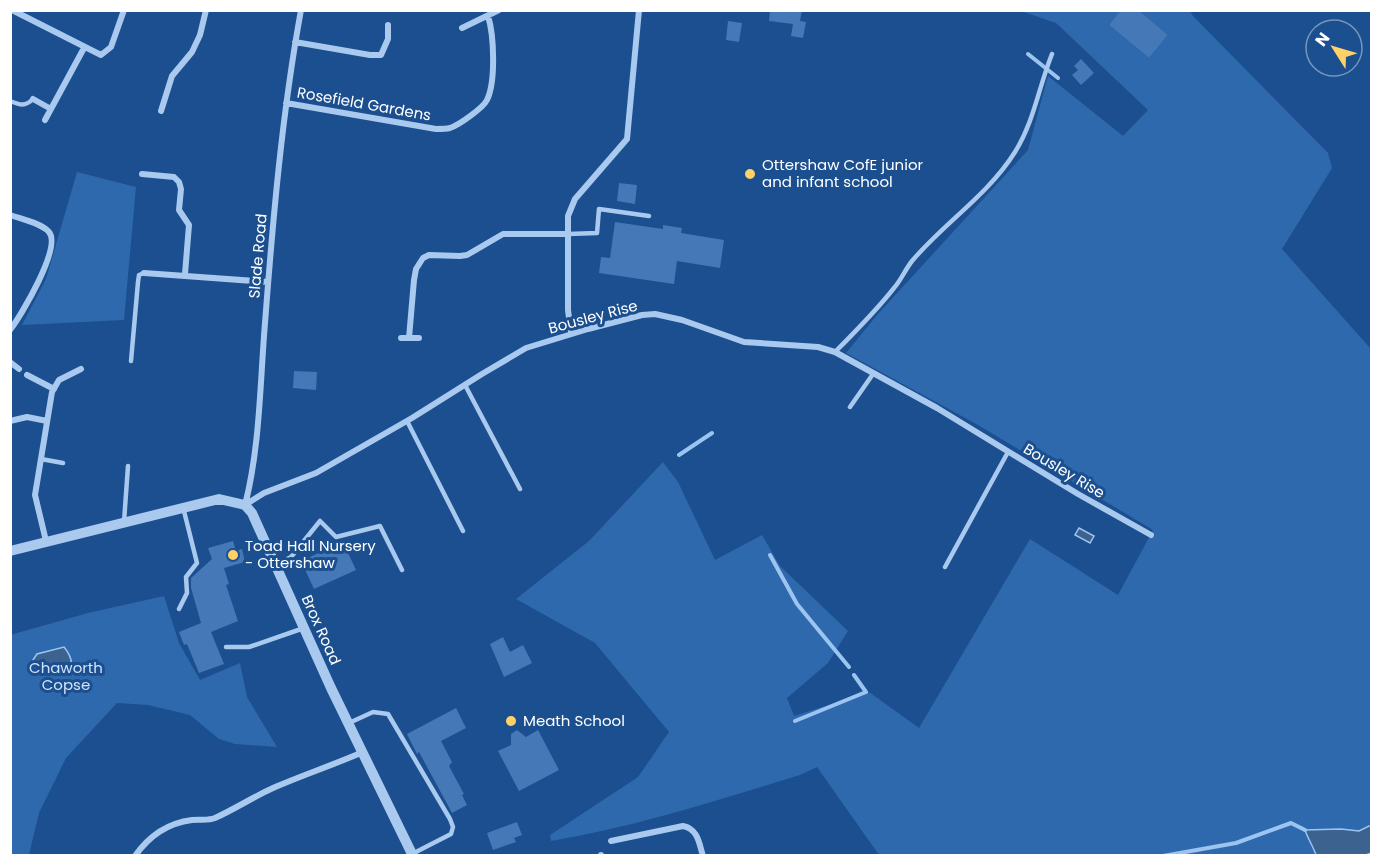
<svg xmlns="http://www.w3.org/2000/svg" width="1382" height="866" font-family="Poppins,sans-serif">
<rect width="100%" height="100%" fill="#1b4f8f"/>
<path fill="#2e69ad" d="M 1021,11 L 1121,11 L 1109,25 L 1149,58 L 1168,35 L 1138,11 L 1190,11 L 1193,16 L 1328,153 L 1332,168 L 1282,249 L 1371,349 L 1371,855 L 879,855 L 817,767 L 800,775 C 718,800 636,827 551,841 L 550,835 L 638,777 L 669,732 L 595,643 L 516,599 L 589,541 L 663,462 L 678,482 L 715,560 L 762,535 L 780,566 L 848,631 L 828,663 L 787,698 L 794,716 L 869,692 L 919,728 L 1030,539 L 1118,595 L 1153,530 L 978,425 L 846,353 L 877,315 L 1028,150 L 1048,76 L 1123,136 L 1148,110 L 1056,23 Z
M 77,172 L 136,187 L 124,320 L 22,325 L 46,279 Z
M 164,596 L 179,643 L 200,680 L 240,663 L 247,697 L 277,747 L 235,744 L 219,739 L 190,715 L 148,705 L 117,703 L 66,758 L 39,813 L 29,855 L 11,855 L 10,635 L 88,613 Z"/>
<path fill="#3c6290" stroke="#9cc4f0" stroke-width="1.5" d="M 1079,528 L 1094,536 L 1090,543 L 1075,535 Z
M 64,647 C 69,653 73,661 71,669 C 51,674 46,677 33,660 L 37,654 Z
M 1369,826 L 1371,826 L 1371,853 L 1363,856 L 1316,855 C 1313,846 1308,839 1305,830 L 1341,829 L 1359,831 Z"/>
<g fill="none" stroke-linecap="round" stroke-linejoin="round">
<path stroke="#9cc4f0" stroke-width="4" d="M 1028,54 L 1058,78
M 679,455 L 712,433
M 770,555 L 797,604 L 849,667
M 795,721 L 866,692 L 854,675
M 1163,856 L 1236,843 L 1291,823 L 1305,830"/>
</g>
<path fill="#4478b7" d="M 770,10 L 802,10 L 800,21 L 806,22 L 803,38 L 791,36 L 793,24 L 769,21 Z
M 1121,10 L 1138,10 L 1168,35 L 1149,58 L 1109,25 Z
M 728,21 L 742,23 L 739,42 L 726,40 Z
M 1081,59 L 1094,73 L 1081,85 L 1072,75 L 1078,70 L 1074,66 Z
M 619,183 L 637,185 L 635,204 L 617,201 Z
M 615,222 L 663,229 L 663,225 L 682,228 L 681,233 L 724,240 L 720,268 L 677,261 L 674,284 L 599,273 L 601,257 L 610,258 Z
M 294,371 L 317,372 L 316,390 L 293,388 Z
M 233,541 L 236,551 L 242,549 L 245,562 L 224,568 L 229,584 L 226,585 L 238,621 L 211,632 L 224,664 L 199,673 L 187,644 L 184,645 L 179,632 L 201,623 L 191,588 L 191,578 L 212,559 L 208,548 Z
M 343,542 L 356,570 L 314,589 L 301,561 Z
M 503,637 L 510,652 L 523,645 L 532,663 L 504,677 L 490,644 Z
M 456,708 L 466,728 L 441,741 L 452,762 L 449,766 L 464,794 L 462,795 L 467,805 L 452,813 L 419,752 L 417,754 L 407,734 Z
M 517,730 L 526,737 L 538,730 L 559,770 L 519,791 L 498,751 L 511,745 L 511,734 Z
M 517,822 L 522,835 L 514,838 L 516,842 L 493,850 L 487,833 Z"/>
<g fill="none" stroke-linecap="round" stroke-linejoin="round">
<path stroke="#a9c9ee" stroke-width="4.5" d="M 10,101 C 20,105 25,107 33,99
M 568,234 L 597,233 L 599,209 L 649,216
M 835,352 C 856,331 876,311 894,288 C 901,280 905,270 912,261 C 944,223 988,195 1015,152 C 1034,122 1039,86 1052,54
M 131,361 L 138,282 L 139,275 L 144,273
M 465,385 L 520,489
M 850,407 L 873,374
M 407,421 L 463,531
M 41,459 L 63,463
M 124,522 L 128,466
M 276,565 L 291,557 L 320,521 L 336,537 L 380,526 L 402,570
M 945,567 L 1008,452
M 179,609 L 187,593 L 186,577 L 197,563 L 183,507
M 226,647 L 249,647 L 304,628
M 349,723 L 373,712 L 388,714 L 450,819 L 453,827 L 451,834 L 412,854"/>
<path stroke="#a9c9ee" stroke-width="6" d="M 12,10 L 101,55 L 111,47 L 124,10
M 462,28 L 499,10
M 295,42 L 370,55 L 381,55 L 388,39 L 388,25
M 33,99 L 51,109
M 286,103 L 436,129 C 441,129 446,129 450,128 C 459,125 483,108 487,100 C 496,81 494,35 488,16
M 161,111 L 172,76 L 192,52 L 200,35 L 206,10
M 45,120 L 84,48
M 142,174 L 174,177 L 179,182 L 181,189 L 179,210 L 189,225 L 185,274
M 10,215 C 21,219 41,223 49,232 C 62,247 21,316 10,330
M 144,273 L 268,282
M 571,333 L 568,310 L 568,216 L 575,199 L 627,139 L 639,10
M 401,338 L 419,338
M 409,338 L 414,280 L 416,269 L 423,258 L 429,255 L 460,256 L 467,255 L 503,234 L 568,234
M 10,362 L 19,369
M 27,375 L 54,389
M 10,421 L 27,417 L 47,421
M 245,505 L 264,493 L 316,473 L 412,418 L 482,374 L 526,348 L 588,329 L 642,315 L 655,314 L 682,320 L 744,342 L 818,347 L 835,352 L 937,408 L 1078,494 L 1151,535
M 245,505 C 260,447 260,383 265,323 C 273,218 282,114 301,10
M 46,541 L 35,495 L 52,392 L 59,380 L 81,369
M 611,841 L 683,826 C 698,829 699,843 703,856
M 601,855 L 601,856
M 135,856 C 149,836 168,823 192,820 C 200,819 208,821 215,818 C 235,809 253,797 273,788 C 303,775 333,765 363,752"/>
<path stroke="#a9c9ee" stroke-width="10" d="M 10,551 L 219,499 L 245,505 L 252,513 L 331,688 L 413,856"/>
</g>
<g fill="#ffd166" stroke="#1b4f8f" stroke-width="2">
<circle cx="750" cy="174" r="6"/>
<circle cx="233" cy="555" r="6"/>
<circle cx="511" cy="721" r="6"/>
</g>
<g text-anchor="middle" stroke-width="6" stroke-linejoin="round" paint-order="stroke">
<g font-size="15" fill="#fff" stroke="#1b4f8f">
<text transform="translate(364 104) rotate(10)" y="5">Rosefield Gardens</text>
<text transform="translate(258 256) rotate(-85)" y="5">Slade Road</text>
<text transform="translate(593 317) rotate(-15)" y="5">Bousley Rise</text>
<text transform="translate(1064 471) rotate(31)" y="5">Bousley Rise</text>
<text transform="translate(321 630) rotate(66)" y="5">Brox Road</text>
</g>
<g font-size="15" fill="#fff" stroke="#1b4f8f" text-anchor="start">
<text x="762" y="170">Ottershaw CofE junior<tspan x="762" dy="17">and infant school</tspan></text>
<text x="245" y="551">Toad Hall Nursery<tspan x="245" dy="17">- Ottershaw</tspan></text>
<text x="523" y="726">Meath School</text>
</g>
<g font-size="15" fill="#cfe3fa" stroke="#1b4f8f">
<text x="66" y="673">Chaworth<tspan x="66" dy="17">Copse</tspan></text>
</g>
</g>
<rect width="1382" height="866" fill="none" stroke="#ffffff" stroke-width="24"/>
<g transform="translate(1334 48) rotate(307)"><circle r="28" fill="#1b4f8f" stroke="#7695bc" stroke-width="1.5"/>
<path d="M0-4.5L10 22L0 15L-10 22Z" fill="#ffd166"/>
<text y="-9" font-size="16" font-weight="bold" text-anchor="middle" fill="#ffffff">N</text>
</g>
</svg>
